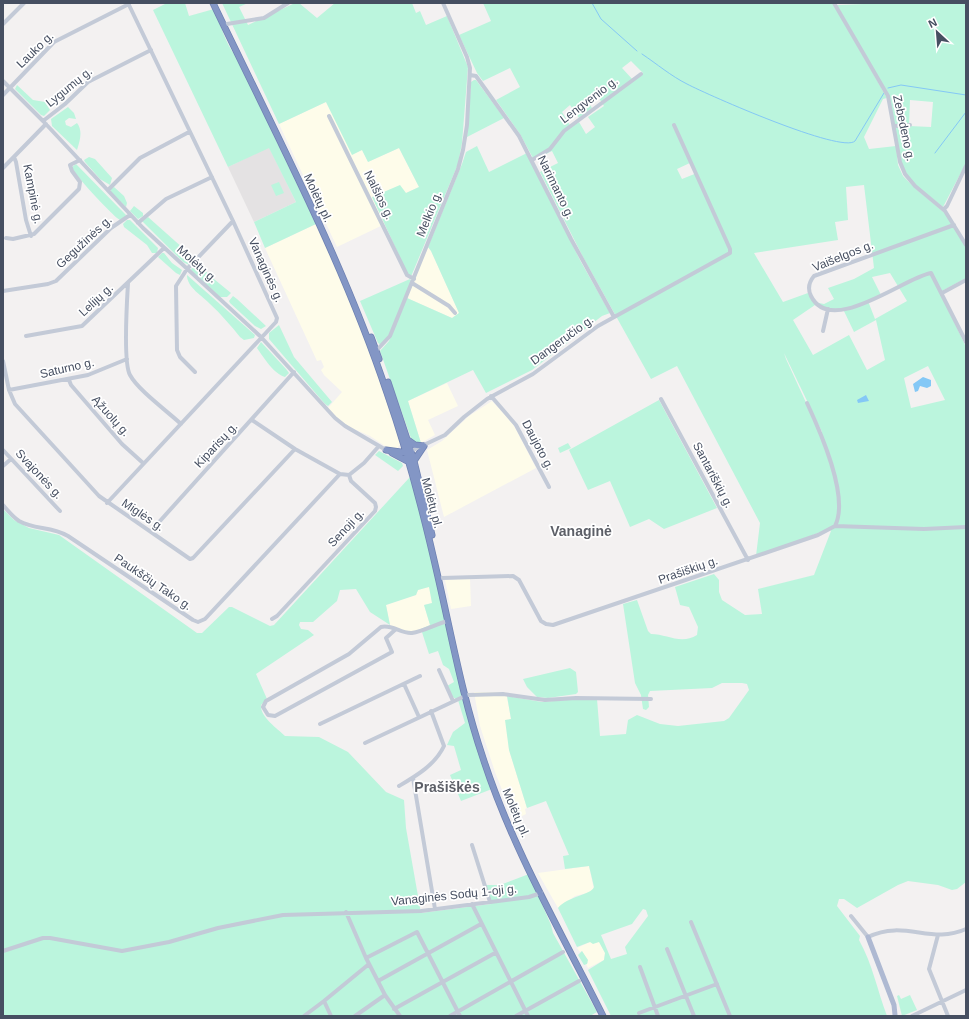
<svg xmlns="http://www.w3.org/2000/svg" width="969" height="1019" font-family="Arial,sans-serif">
<rect width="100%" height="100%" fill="#f3f1f1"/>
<path fill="#fefcea" d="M 326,102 L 352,154 L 362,150 L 368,162 L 399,148 L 419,187 L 406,193 L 372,197 L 385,224 L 337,247 L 279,124 Z
M 316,224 L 360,322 L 399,440 L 400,444 L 397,449 L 388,448 L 370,436 L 354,429 L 341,422 L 328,408 L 342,392 L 324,375 L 321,370 L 324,367 L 321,360 L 317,361 L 265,248 Z
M 428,247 L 431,251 L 459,313 L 452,318 L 407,298 Z
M 447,383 L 458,406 L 428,420 L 435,435 L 421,443 L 408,401 Z
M 492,401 L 513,424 L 536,468 L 444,517 L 427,450 L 442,441 L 469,416 Z
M 470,578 L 471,606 L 451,609 L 445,580 Z
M 430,586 L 432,603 L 424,605 L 430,625 L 422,631 L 397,631 L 390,625 L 386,605 L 416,595 L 418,590 Z
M 474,692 L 506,692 L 511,719 L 506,720 L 509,750 L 527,808 L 525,809 L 526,814 L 514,820 L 495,772 L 480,726 Z
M 589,866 L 594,890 L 591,892 L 575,896 L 558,908 L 538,873 Z
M 599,941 L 605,953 L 604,960 L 588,968 L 586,964 L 588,963 L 582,951 L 580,952 L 577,948 L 590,942 Z"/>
<path fill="#e4e2e3" d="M 269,147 L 296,202 L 254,222 L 228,167 Z"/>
<path fill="#bbf5dd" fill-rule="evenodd" d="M 167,3 L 185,3 L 189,16 L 214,9 C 221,24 225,44 236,56 L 316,224 L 265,248 L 254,222 L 296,202 L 269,148 L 228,167 L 153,10 Z
M 222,3 L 248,3 L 239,7 L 248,25 L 295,3 L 299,3 L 317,18 L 335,3 L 412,3 L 416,13 L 420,11 L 426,25 L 447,16 L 468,67 L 462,143 L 458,164 L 410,279 L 411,281 L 389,335 L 381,345 L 378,343 L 360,301 L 410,279 L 372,197 L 400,185 L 406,193 L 419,187 L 399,148 L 368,162 L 362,150 L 352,155 L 326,102 L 279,124 Z
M 483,3 L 833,3 L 887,98 L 883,99 L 864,137 L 869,149 L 896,146 L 898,165 L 903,176 L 916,189 L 947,215 L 966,247 L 966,278 L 940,292 L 966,347 L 966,882 L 957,889 L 952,890 L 938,885 L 908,881 L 898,885 L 857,908 L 844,899 L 839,899 L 837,906 L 860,936 L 859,940 C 873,965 877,990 887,1016 L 611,1016 L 588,970 L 604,960 L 605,953 L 599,942 L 593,944 L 590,942 L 577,947 L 558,908 C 568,896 591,895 594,887 L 589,866 L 565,869 L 563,856 L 569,855 L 546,801 L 527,808 L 509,750 L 505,720 L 511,719 L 507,696 L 542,702 L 578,699 L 597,699 L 600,736 L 626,734 L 628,720 L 637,715 L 660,724 L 678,726 L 724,721 L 729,718 L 749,690 L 747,684 L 742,683 L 722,683 L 712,688 L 650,691 L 648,695 L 649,707 L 646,710 L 643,709 L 641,695 L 635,683 L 623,604 L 637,600 L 648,631 L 651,634 C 667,634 681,645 697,635 L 698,627 L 689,607 L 680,605 L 675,587 L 714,574 L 719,580 L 719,592 L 722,600 L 745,615 L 762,614 L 758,589 L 814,575 L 831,531 L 829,529 L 756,556 L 760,523 L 677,366 L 651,379 L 583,257 L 540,172 L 558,163 L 552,151 L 534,160 L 520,134 L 496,100 L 520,87 L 510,68 L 483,81 L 477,73 L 459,35 L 491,21 ZM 631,61 L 643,73 L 634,81 L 622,68 ZM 595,92 L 604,106 L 588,117 L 595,127 L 586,134 L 579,122 L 571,127 L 562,112 L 570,105 L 579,118 L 592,108 L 586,99 ZM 692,162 L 697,173 L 682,179 L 677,169 ZM 864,185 L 874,268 L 854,279 L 828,288 L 834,299 L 824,304 L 814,302 L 808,293 L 783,302 L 754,253 L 838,240 L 835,222 L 848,220 L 846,187 ZM 890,273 L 907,301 L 875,319 L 868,301 L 881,295 L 872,277 ZM 815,305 L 826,310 L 843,309 L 854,332 L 876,320 L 885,360 L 867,370 L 849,335 L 813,355 L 793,320 ZM 784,353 L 822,432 L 820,433 L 786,359 ZM 928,366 L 945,400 L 911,408 L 904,378 ZM 643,909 L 646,910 L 648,916 L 625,947 L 627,954 L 611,959 L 601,935 L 632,924 Z
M 890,3 L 966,3 L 966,163 L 943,207 L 914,184 L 902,167 L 890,99 L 837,5 ZM 910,100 L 933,102 L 931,127 L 909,126 Z
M 474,80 L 476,80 L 504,118 L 467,137 L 471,82 Z
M 17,85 L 33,100 L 45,102 L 50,110 L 44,116 L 41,115 L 15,89 Z
M 68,107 L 74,113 L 76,119 L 69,118 L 65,121 L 66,125 L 71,127 L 77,123 C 83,131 80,140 77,150 L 52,126 L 51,119 Z
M 477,146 L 489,172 L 527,153 L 581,262 L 610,313 L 602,316 L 532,370 L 486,393 L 473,370 L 408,401 L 421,443 L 417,444 L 412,441 L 380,351 L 389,341 L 407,298 L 452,318 L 459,313 L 431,251 L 428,247 L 462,164 L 466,152 Z
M 89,157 L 95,159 L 112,178 L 110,185 L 100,179 L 85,162 L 84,160 Z
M 76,164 L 126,215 L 125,217 L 120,220 L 117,218 C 108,210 74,175 72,167 Z
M 279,182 L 284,193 L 276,196 L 271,185 Z
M 114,187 L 124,196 L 127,203 L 126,207 L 111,192 L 111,189 Z
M 134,206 L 143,213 L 143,216 L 138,219 L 130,211 Z
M 148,217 L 193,257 L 193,260 L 189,265 L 183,262 L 142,221 Z
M 127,220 L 130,220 L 158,248 L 157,253 L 152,253 L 147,245 L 124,227 L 123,224 Z
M 162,253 L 164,253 L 172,263 L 182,270 L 180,275 L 176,273 L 158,257 Z
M 198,262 L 209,275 L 231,293 L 227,297 L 220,297 L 191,270 L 192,267 Z
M 187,275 L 255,335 L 254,338 L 244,340 L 240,337 C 231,326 221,314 210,304 C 203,296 187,288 187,275 Z
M 233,296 L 237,299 L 266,326 L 261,329 L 255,326 L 230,303 L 229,301 Z
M 279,325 L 294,357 L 332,402 L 328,406 L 325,404 L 269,339 L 269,333 Z
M 261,342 L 286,369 L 289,373 L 285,377 C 274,374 264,358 257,348 Z
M 659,400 L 717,508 L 664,529 L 649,519 L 630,527 L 610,481 L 588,490 L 569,450 Z
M 568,443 L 571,448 L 560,453 L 558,448 Z
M 379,451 L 402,463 L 403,466 L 398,471 L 375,455 Z
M 410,477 C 441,580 454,688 492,789 L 461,801 L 450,775 L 461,770 L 454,746 L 447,745 L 453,732 L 465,723 L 458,700 L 451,696 L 447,686 L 454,682 L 449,669 L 443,665 L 438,651 L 429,654 L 421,629 L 430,625 L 424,605 L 432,603 L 429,587 L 418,590 L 416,595 L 386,605 L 390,625 L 370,612 L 356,589 L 340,590 L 337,601 L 313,622 L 300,622 L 299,625 L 301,629 L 308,630 L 314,635 L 256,674 L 267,699 L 261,705 C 260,717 277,728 285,736 L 319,737 L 348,752 L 386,792 L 404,800 L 406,828 L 421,913 L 491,904 L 485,885 L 500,885 L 529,874 L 551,925 L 553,933 L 597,1012 L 590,1016 L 3,1016 L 3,509 L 14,520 L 29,528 L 59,535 L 197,633 L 202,633 L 229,607 L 232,607 L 270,626 L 274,625 Z
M 570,668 L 576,672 L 578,692 L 576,694 L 548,698 L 537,697 L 527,687 L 523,679 Z
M 582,951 L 588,960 L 587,964 L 584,965 L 578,955 Z
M 899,995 L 901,999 L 910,995 L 917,1010 L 902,1016 L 897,996 Z"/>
<path fill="#84c8f6" d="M 923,377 L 931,380 L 931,386 L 927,388 L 920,386 L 918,391 L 915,392 L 913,384 Z
M 866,395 L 869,401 L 858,403 L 857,400 Z"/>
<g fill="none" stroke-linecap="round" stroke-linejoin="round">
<path stroke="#84c8f6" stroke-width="1" d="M 592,3 L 601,19 L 637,51
M 642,54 C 657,64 671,76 687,84 C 708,95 842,154 855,141 L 884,93
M 888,88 L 901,85 L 966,95
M 935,153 L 966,112"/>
<g stroke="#6e81b1" stroke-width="7">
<path id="highway" d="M 213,3 C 274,131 342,258 387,393 C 408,453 424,515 438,577 C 452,638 463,699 483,758 C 512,848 561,932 603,1016
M 371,337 L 379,359
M 388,382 L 413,457 L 432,535
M 408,440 L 415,445 L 424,446
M 386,450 L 408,453
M 392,453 L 409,462
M 414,461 L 424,446"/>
</g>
<path stroke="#c3cad7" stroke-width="4" d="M 834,3 L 888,96 L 900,162 L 905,174 L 915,186 L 945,211 L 966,245
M 3,24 L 24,3
M 227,24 L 264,18 L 288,3
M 470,75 L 476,76 L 519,136 L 571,239 L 614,317
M 3,81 L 43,121 L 143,228 L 261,337 L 335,418 L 345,426 L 386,450
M 3,95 L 54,42 L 129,4
M 329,116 L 407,275 L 414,279
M 43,121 L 65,104 L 88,82 L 151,50
M 894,126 L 910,125
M 14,157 L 16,162 L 26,220 L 31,236
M 532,160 L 550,149 L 564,131 L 641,74
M 3,168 L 46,124
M 108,190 L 140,158 L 189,132
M 944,209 L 947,206 L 966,166
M 138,223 L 166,199 L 212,177
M 954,225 L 814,276 C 809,282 807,288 811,296 C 831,337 905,277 931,273 L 966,342
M 6,238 L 13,239 L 34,234 L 79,189 L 80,182 L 72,171 L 70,165 L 80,160
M 128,283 C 127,300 123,363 130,375 C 138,390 167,411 181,424
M 412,283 L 449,306 L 455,313
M 3,291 L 48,284 L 56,281 L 111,228 L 130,215
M 942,293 L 966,280
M 823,331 L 828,309
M 26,336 L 82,326 L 164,248
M 376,351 L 390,336 L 458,169 L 463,150 L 467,125 L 470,68 L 467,57 L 443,3
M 3,361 L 9,390 L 15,404 L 99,496 L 190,559 L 193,558 L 295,449
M 195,372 L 180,357 L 177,350 L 176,286 L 187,269 L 233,221
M 69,380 L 71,385 L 122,444 L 143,463
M 9,390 L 88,375 L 127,359
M 491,396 L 516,425 L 549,487
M 661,399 L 748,560
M 807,403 C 820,431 850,497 835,526
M 252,420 L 295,449 L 340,474 L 349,475
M 3,450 L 60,511
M 411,451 L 445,435 L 464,417 L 487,399 L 533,374 L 598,326 L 730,253 L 730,249 L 674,125
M 3,466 L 11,459
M 349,475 L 364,463 L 379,446
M 107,503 L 276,322 L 277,318 L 233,221 L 128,3
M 3,505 C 8,511 13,517 19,521 C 35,530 51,526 68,536 L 193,620 L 198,622 L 205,619 L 340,474
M 151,531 L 294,372
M 442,578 L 513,576 L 519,580 L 541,621 L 546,624 L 553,625 L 818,535 L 835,526 L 924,529 L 966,527
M 272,619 L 277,616 L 375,511 L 376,507 L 375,503 L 351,481 L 349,475
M 396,629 L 386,638 L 392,652 L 275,716 L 268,715 L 263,707 L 266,701 L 349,654 L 381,627 C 392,624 401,634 412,633 C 424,631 436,624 448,621
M 439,670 L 453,701
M 404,684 L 419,717
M 468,695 L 503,694 L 545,700 L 576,698 L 651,699
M 320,724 L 420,676
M 365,743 L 465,696
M 413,778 L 435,909
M 399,786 C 416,776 435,765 444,746 L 431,711
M 472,845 L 490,902
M 472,904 L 528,1016
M 346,912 L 366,958 L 385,995 L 400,1016
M 851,916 L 868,937 C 905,919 931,945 966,929
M 691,922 L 730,1016
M 938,935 L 929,969 L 948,1016
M 667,949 L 694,1016
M 3,951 L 43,938 L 50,938 L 122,951 L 169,942 L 218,928 L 283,915 L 421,911 L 529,897 L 541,893
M 366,958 L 417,932 L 460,1016
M 640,967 L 658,1016
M 378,981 L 481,924
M 394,1009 L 495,953
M 639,1013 L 717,984
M 304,1016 L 324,1001
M 331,1016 L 324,1001 L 369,964
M 355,1016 L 385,995
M 450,1016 L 563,952
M 516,1016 L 579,981
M 912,1016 L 966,990"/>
<path stroke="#aeb9d2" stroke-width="5" d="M 868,937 L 894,1005 L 895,1015"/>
<use href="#highway" stroke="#8396c5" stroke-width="5.5"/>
</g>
<g text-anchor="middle" stroke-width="3.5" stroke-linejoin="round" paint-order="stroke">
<g font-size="12" fill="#464f61" stroke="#fff">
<text transform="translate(35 50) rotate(-44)" y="4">Lauko g.</text>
<text transform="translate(69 87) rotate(-39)" y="4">Lygumų g.</text>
<text transform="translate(589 100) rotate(-37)" y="4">Lengvenio g.</text>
<text transform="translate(904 128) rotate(78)" y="4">Zebedeno g.</text>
<text transform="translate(556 187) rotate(64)" y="4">Narimanto g.</text>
<text transform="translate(33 194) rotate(79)" y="4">Kampinė g.</text>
<text transform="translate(379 195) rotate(64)" y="4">Nalšios g.</text>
<text transform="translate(318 198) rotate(65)" y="4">Molėtų pl.</text>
<text transform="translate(429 214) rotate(-68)" y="4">Melkio g.</text>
<text transform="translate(84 242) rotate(-43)" y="4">Gegužinės g.</text>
<text transform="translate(843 256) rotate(-22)" y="4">Vaišelgos g.</text>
<text transform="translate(197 264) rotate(42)" y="4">Molėtų g.</text>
<text transform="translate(266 270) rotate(66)" y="4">Vanaginės g.</text>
<text transform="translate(96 300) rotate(-43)" y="4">Lelijų g.</text>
<text transform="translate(562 340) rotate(-36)" y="4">Dangeručio g.</text>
<text transform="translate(67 368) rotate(-13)" y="4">Saturno g.</text>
<text transform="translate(111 416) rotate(48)" y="4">Ąžuolų g.</text>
<text transform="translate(216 445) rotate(-47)" y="4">Kiparisų g.</text>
<text transform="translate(538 445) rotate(62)" y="4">Daujoto g.</text>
<text transform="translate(39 474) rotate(47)" y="4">Svajonės g.</text>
<text transform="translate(713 475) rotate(62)" y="4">Santariškių g.</text>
<text transform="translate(432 503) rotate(75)" y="4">Molėtų pl.</text>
<text transform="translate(143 515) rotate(34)" y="4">Miglės g.</text>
<text transform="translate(346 528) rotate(-47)" y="4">Senoji g.</text>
<text transform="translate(688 570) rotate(-19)" y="4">Prašiškių g.</text>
<text transform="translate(153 582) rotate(34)" y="4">Paukščių Tako g.</text>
<text transform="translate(516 813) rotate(67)" y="4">Molėtų pl.</text>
<text transform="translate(454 895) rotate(-6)" y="4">Vanaginės Sodų 1-oji g.</text>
</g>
<g font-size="14" font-weight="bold" fill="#5c5f67" stroke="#fff">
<text x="581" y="536">Vanaginė</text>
<text x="447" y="792">Prašiškės</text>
</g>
</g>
<rect width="969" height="1019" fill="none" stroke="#464f61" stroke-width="8"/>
<g transform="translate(937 32) rotate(334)" stroke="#ffffff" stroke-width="3" paint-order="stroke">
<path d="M0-3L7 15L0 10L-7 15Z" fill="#464f61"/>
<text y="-6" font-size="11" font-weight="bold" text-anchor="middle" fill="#464f61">N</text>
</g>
</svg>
